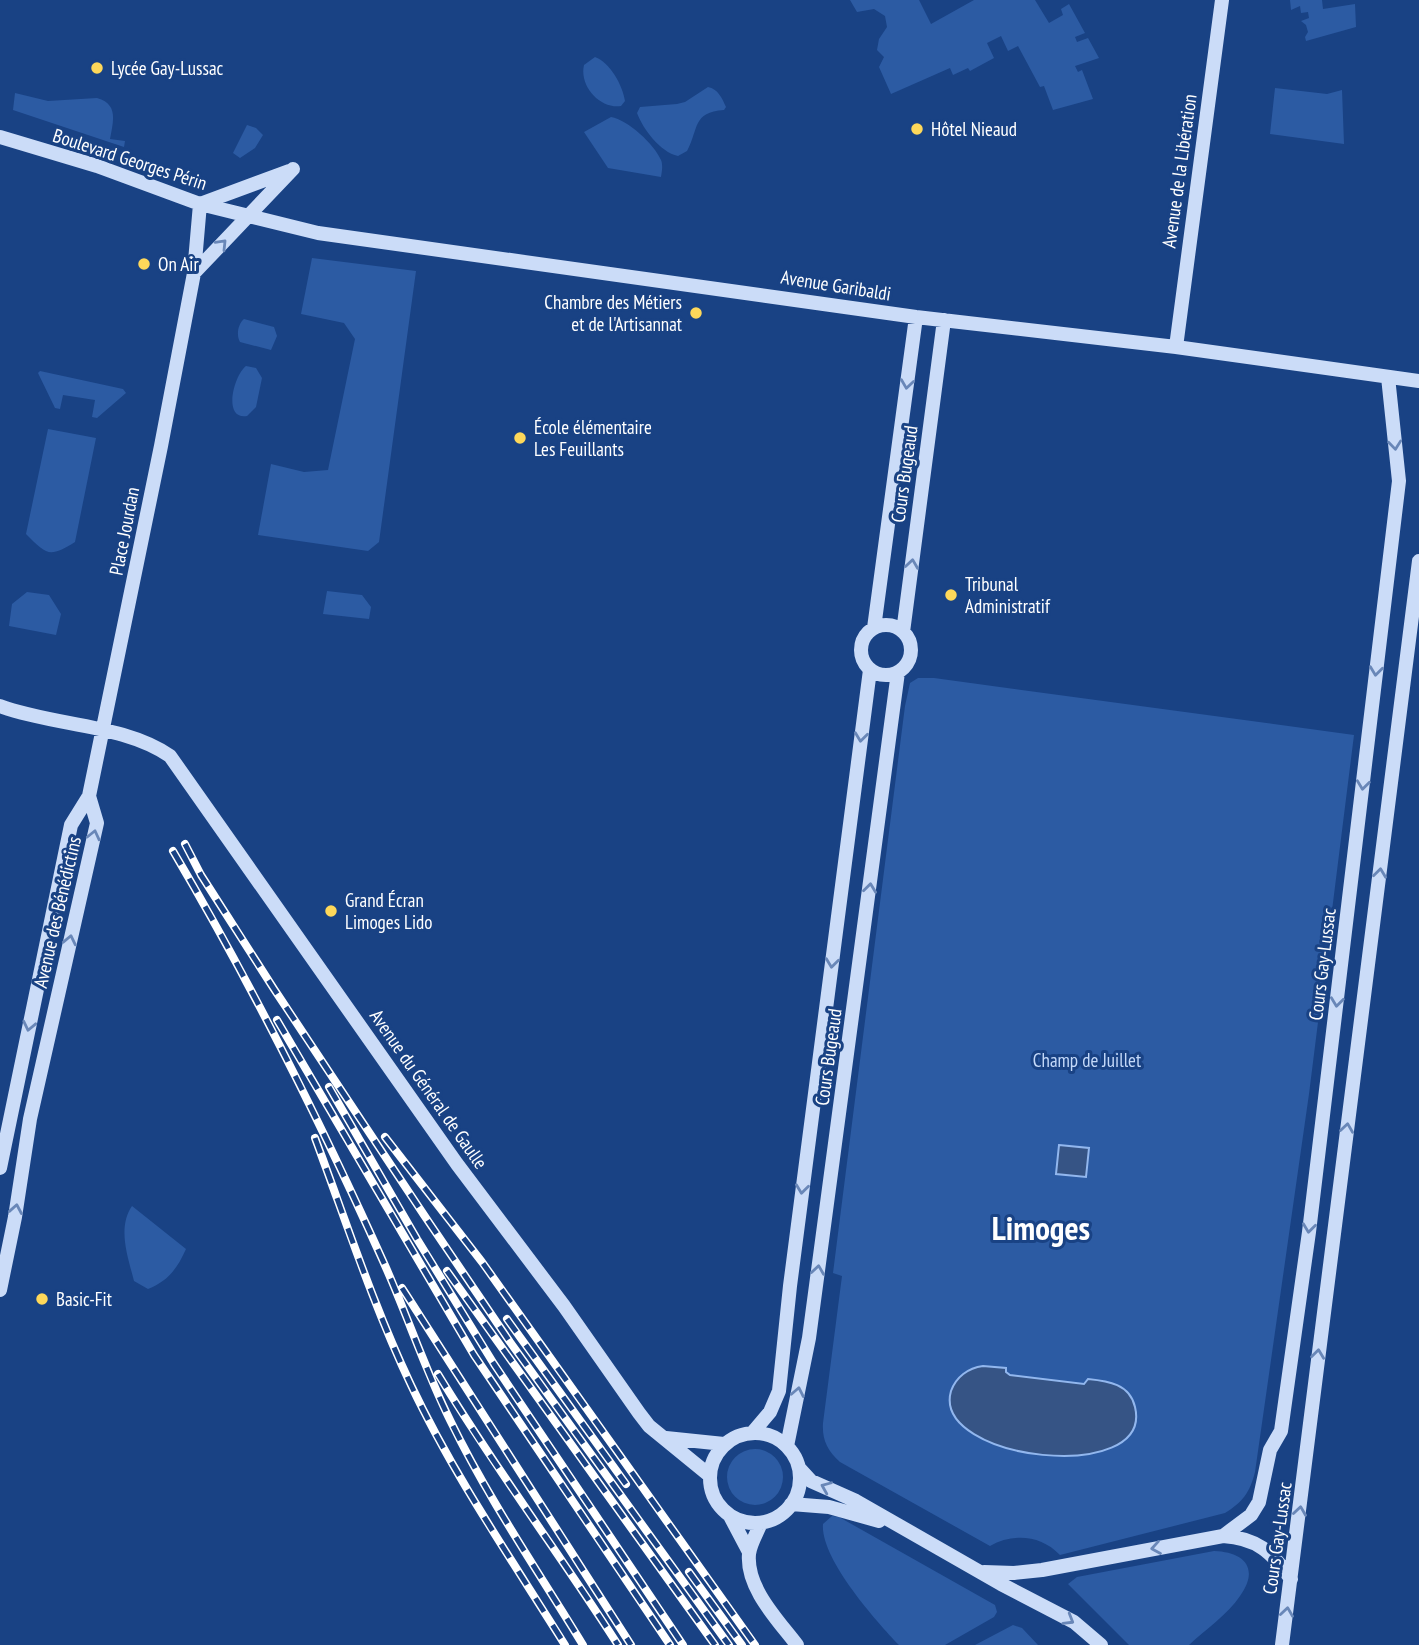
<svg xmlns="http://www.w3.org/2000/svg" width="1419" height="1645" font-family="'PT Sans Narrow',sans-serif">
<rect width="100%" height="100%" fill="#194284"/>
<path fill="#2c5ba3" d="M 850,0 L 919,0 L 931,24 L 974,0 L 1035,0 L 1049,23 L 1063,15 L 1061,9 L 1069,4 L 1085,33 L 1075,37 L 1077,42 L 1088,38 L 1099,58 L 1075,66 L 1078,72 L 1082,70 L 1093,99 L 1053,110 L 1044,86 L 1040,87 L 1018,46 L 1008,51 L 1001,36 L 987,43 L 994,58 L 970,71 L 968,68 L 953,75 L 950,68 L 891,94 L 879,67 L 884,57 L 877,50 L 879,39 L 887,27 L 885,16 L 874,9 L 857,12 Z
M 1290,0 L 1322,0 L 1323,9 L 1355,4 L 1356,27 L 1306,41 L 1305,37 L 1308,32 L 1306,25 L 1301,21 L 1309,18 L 1308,12 L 1301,13 L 1300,6 L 1291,10 Z
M 595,57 C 610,62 623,86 625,101 L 621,106 C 600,109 579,86 584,65 Z
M 708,87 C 718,89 722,98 726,107 L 724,110 C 692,112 699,129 687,151 L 678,156 C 660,152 643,129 637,113 L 640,107 L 677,104 L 685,102 Z
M 1275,88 L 1327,94 L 1342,90 L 1344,144 L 1270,134 Z
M 15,93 L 48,101 L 97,98 C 119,104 113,122 110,139 L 125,141 L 124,147 L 13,110 Z
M 611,117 C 628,120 654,144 661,160 C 663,165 662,171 661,177 L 608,168 L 584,132 Z
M 247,125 L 256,128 L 263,135 L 255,148 L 240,158 L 233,153 Z
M 312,258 L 416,271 L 379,542 L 368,551 L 258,535 L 271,464 L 304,472 L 328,470 L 355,339 L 344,323 L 301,314 Z
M 244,319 L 274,327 L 277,336 L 271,350 L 240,342 C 236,335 238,324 244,319 Z
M 246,366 L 256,368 L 262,378 L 256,407 L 247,416 C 222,420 234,375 246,366 Z
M 40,371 L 123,389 L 126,393 L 97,418 L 92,417 L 95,400 L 63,395 L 60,409 L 55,408 L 38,373 Z
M 48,429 L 96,438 L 75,542 C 49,558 47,555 26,534 Z
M 327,591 L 362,595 L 371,607 L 369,619 L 323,614 Z
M 27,592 L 49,595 L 61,614 L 56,635 L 9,626 L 12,604 Z
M 918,678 L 934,678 L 1354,735 L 1309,1094 L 1255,1472 C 1250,1492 1243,1502 1225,1513 L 1060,1555 C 1041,1535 1013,1533 990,1546 L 840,1462 C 827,1450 822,1440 823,1423 L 842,1276 L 833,1273 L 905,706 L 910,683 Z
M 132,1206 L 186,1249 C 177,1269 168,1281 148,1289 L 134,1281 C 128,1257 117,1228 132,1206 Z
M727 1477a28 28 0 1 1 56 0a28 28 0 1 1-56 0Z
M 832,1516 L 839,1517 L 995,1605 L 997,1612 L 994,1617 L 945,1645 L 899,1645 C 876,1621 820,1558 823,1524 Z
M 1214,1551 C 1244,1552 1260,1568 1240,1596 C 1228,1614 1205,1630 1189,1645 L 1129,1645 L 1068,1584 L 1077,1577 Z
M 1013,1625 L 1022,1628 L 1038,1645 L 975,1645 Z"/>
<path fill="#365485" stroke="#92b7ee" stroke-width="2" d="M 1059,1145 L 1089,1148 L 1086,1177 L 1056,1174 Z
M 983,1366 L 1006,1368 L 1006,1372 L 1010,1375 L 1084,1384 L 1088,1379 C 1108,1381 1130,1384 1135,1407 C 1154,1486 931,1461 951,1391 C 956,1377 968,1368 983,1366 Z"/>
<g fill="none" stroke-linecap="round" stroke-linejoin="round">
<path stroke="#cbdcf8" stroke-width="14" d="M 0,137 L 97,166 L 200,204 L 318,233 L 916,317 L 1176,347 L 1419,381
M 200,204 L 289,171
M 194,273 L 293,169
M 1176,347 L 1222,0
M861 650a25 25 0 1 1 50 0a25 25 0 1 1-50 0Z
M 874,628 L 916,317
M 903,632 L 944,320
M 0,706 C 54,726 124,724 170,756 L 457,1164 L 564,1306 L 639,1413 L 649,1426 L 709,1475
M 0,1168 L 71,825 L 89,796 L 161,446 L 194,273 L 200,204
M 0,1290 L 15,1217 L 30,1119 L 97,823 L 89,796
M 753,1432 L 770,1412 L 779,1391 L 790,1286 L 870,670
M710 1478a45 45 0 1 1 90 0a45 45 0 1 1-90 0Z
M 666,1438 L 724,1444
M 787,1446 L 809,1338 L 898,672
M 800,1469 L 811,1481 L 856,1501 L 1001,1584 L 1074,1622 L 1101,1645
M 791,1504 L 829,1507 L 879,1521
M 730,1516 L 749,1552
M 761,1523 C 757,1533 750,1544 749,1554 C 746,1588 778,1620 797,1645
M 1223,1536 L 1251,1515 L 1259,1502 L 1270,1450 L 1281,1431 L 1309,1232 L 1399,481 L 1388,377
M 984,1572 L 1014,1573 L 1042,1570 L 1223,1536 C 1257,1538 1272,1552 1291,1579
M 1282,1645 L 1419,561"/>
<g stroke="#fff" stroke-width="8">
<path id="rail" d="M 185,844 L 201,875 L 274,989 L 424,1215 L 510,1342 L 729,1645
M 173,851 C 251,983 320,1121 383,1261 C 407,1314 425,1370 451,1422 C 489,1500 538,1571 583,1645
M 277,1020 L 474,1355 L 670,1645
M 329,1087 L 417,1239 L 494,1364 L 683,1645
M 385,1137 L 482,1262 L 755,1645
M 315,1138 C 346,1221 373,1305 411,1385 C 454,1476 512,1560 565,1645
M 447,1271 L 715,1645
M 402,1288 L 631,1645
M 507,1319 L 626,1484
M 438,1374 C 494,1467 560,1554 618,1645
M 689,1572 L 742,1645"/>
</g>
<use href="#rail" stroke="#194284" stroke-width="5" stroke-dasharray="16" stroke-linecap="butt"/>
</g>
<defs><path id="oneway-chevron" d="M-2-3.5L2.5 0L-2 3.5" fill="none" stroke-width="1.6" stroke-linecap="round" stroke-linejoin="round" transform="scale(1.75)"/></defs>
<g stroke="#6987b8">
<use href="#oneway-chevron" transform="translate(222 244) rotate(-46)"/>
<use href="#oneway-chevron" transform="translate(907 384) rotate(98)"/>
<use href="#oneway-chevron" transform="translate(1395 445) rotate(84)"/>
<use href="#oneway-chevron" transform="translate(912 564) rotate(-82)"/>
<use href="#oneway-chevron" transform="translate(1376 671) rotate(97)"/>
<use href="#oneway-chevron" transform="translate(861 737) rotate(97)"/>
<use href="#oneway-chevron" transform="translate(1363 785) rotate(97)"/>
<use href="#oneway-chevron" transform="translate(94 835) rotate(-77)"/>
<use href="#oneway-chevron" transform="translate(1380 873) rotate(-83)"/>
<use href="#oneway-chevron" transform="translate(870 888) rotate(-83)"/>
<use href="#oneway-chevron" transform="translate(70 940) rotate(-78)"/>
<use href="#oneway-chevron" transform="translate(832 963) rotate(97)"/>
<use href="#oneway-chevron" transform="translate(1337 1002) rotate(97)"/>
<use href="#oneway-chevron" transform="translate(29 1026) rotate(102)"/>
<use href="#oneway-chevron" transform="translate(1347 1128) rotate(-82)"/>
<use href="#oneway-chevron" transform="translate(802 1189) rotate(97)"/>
<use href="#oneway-chevron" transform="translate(16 1209) rotate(-80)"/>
<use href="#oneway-chevron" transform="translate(1309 1228) rotate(97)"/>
<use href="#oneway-chevron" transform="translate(818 1270) rotate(-82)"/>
<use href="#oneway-chevron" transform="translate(1318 1354) rotate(-83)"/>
<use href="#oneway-chevron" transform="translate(798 1392) rotate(-79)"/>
<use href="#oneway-chevron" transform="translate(826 1487) rotate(-157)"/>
<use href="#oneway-chevron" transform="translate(1300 1511) rotate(-82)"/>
<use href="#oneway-chevron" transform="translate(1156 1548) rotate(170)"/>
<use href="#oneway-chevron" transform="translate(1287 1612) rotate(-82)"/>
<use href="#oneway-chevron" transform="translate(1069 1620) rotate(31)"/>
</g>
<g fill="#fed85a" stroke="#194284" stroke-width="2.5">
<circle cx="97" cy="68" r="7"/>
<circle cx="917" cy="129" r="7"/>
<circle cx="144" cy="264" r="7"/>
<circle cx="696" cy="313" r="7"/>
<circle cx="520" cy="438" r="7"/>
<circle cx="951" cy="595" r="7"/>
<circle cx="331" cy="911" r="7"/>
<circle cx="42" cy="1299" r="7"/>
</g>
<g text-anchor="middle" stroke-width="6" stroke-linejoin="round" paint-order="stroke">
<g font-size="19" fill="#fff" stroke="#194284" text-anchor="start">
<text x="111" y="75">Lycée Gay-Lussac</text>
<text x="931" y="136">Hôtel Nieaud</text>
<text x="158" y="271">On Air</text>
<text x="682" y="309" text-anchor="end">Chambre des Métiers<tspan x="682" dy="22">et de l'Artisannat</tspan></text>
<text x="534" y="434">École élémentaire<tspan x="534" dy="22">Les Feuillants</tspan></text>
<text x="965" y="591">Tribunal<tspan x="965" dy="22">Administratif</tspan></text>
<text x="345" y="907">Grand Écran<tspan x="345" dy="22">Limoges Lido</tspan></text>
<text x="56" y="1306">Basic-Fit</text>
</g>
<g font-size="19" fill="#fff" stroke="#194284">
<text transform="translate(130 159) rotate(18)" y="7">Boulevard Georges Périn</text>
<text transform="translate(1179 171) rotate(-82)" y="7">Avenue de la Libération</text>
<text transform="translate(836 285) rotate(9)" y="7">Avenue Garibaldi</text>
<text transform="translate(904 474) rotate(-82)" y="7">Cours Bugeaud</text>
<text transform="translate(124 531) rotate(-79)" y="7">Place Jourdan</text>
<text transform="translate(57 912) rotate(-77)" y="7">Avenue des Bénédictins</text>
<text transform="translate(1322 964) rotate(-83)" y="7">Cours Gay-Lussac</text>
<text transform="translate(828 1057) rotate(-82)" y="7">Cours Bugeaud</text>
<text transform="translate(429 1089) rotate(55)" y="7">Avenue du Général de Gaulle</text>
<text transform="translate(1277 1538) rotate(-82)" y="7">Cours Gay-Lussac</text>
</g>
<g font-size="19" fill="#c4d9f9" stroke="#194284">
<text x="1087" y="1067">Champ de Juillet</text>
</g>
<g font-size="33" font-weight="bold" fill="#fff" stroke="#194284">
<text x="1041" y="1240">Limoges</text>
</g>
</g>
</svg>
